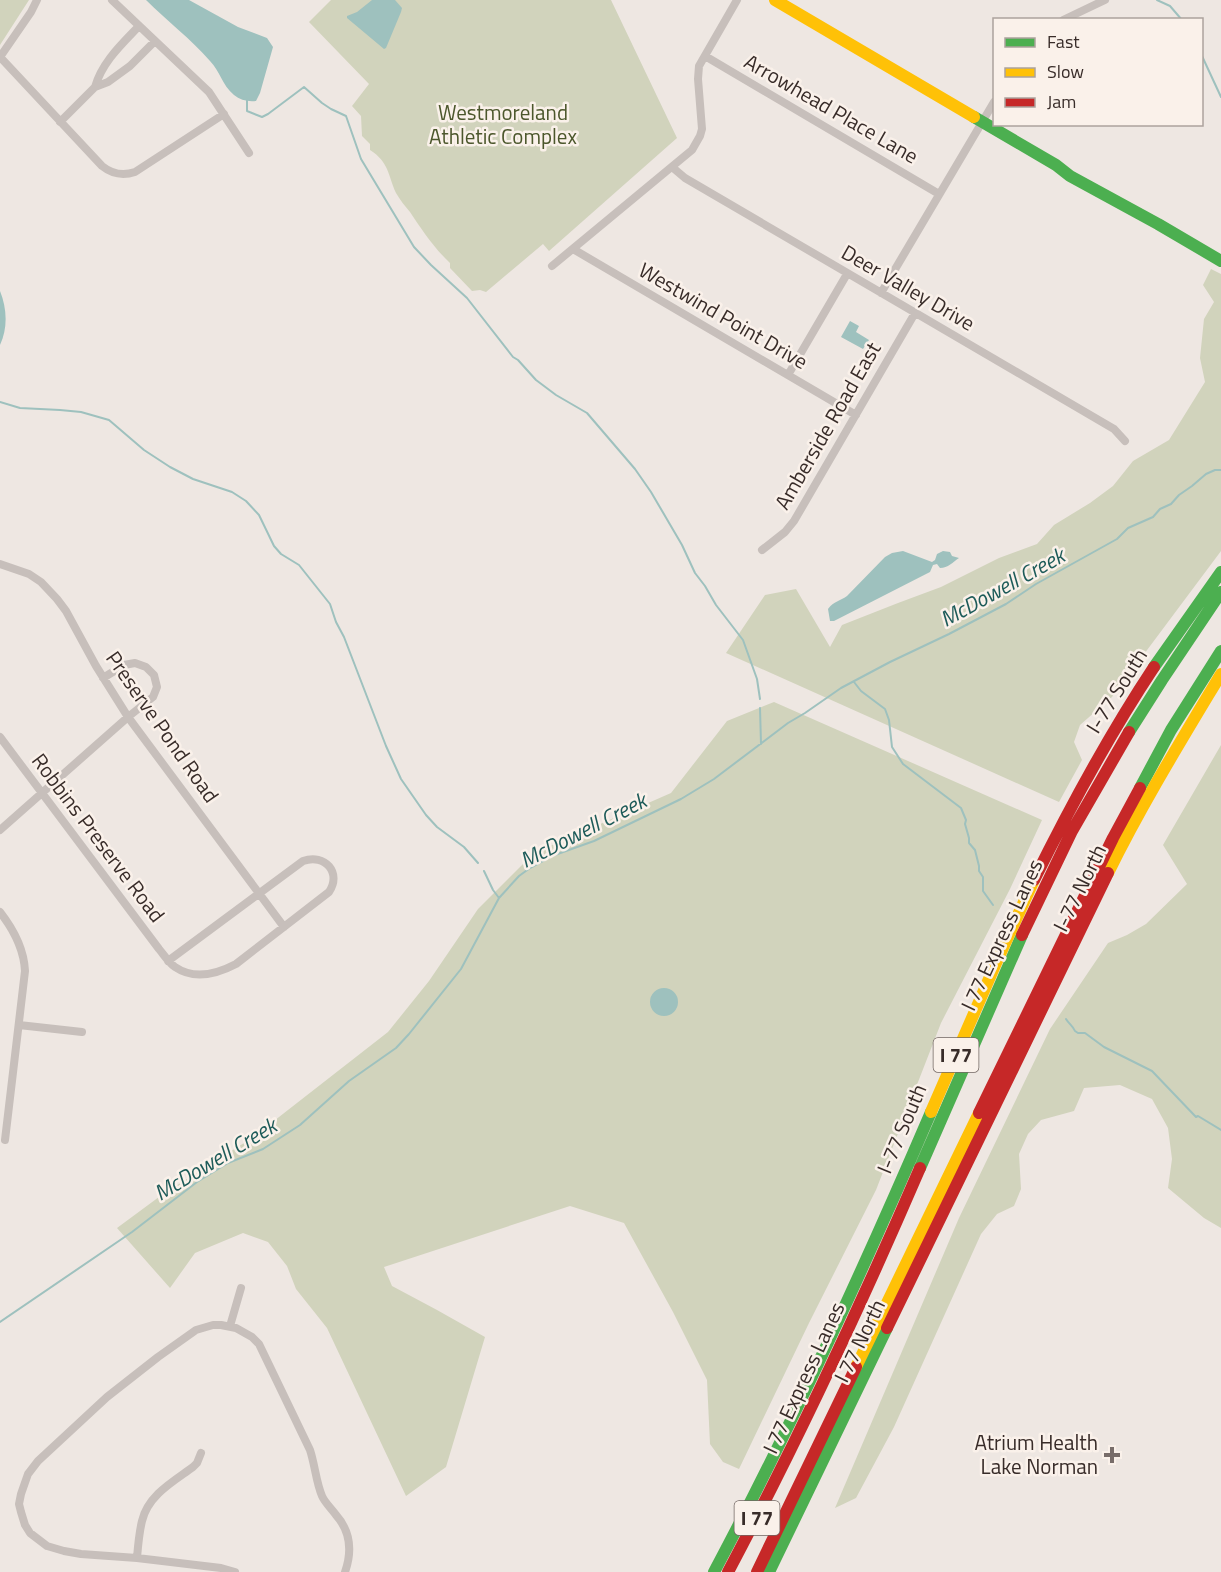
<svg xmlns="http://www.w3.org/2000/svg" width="1221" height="1572" font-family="'Titillium Web',sans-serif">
<rect width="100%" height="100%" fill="#eee7e2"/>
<path fill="#d1d3bc" d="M 0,0 L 29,0 L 0,45 Z
M 331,0 L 611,0 L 677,138 L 549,251 L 543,244 L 486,292 L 480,290 L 472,291 L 450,268 L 450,263 C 434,248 422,230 410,212 C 405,206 400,200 396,193 C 388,175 389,162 370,150 L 370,144 L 362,136 L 361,116 L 352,106 L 369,84 L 309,22 Z
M 1211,269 L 1221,274 L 1221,551 L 1112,697 L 1080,725 L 1074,742 L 1082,760 L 1059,802 L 726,653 L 765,595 L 796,589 L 830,647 L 842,625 L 898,603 L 941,587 L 999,558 L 1037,544 L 1054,525 L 1090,503 L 1113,486 L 1133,461 L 1169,440 L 1205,382 L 1200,358 L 1204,319 L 1214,302 L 1203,285 Z
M 774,702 L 1042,820 L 1010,889 L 941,1023 L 876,1190 L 809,1323 L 739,1469 L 723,1462 L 710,1444 L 707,1380 L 673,1312 L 624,1223 L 570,1206 L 384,1267 L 392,1286 L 437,1310 L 485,1337 L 446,1467 L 406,1496 L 327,1328 L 296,1289 L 287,1266 L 268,1242 L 243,1233 L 195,1253 L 170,1288 L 117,1228 L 163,1194 L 252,1138 L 388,1032 L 429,981 L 478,909 L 534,853 L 671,793 L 727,721 Z
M 1221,745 L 1221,1228 L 1204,1218 L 1168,1188 L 1172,1159 L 1168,1128 L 1152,1099 L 1120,1085 L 1084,1088 L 1074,1111 L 1041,1120 L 1028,1134 L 1019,1154 L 1021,1189 L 1014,1206 L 997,1214 L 981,1234 L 894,1427 L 856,1498 L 835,1508 L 959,1218 L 1050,1029 L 1108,943 L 1127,935 L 1146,924 L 1187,884 L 1163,845 Z"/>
<path fill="#9ec1be" d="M 146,0 L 189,0 L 238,27 L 267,38 L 273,47 L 260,93 L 256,101 C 248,102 240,100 234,95 C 222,85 220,71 210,61 C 191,39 167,21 146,0 Z
M 372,0 L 395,0 L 402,8 L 401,12 L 386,48 L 384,49 L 347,18 L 347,16 L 357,12 Z
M 0,291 C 7,308 8,328 0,345 Z
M 850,321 L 859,326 L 856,332 L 869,340 L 863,349 L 841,337 Z
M 903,551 L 932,562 L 935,560 L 937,554 L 943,551 L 950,552 L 952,556 L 959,558 C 953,562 948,568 940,568 L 937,564 L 933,565 L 930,572 L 834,621 L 830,621 L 828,609 C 834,601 840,601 847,596 L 885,557 L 892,553 Z
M650 1002a14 14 0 1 1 28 0a14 14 0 1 1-28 0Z"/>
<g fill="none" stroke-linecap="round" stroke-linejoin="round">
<path stroke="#9ec1be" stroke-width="2" d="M 1157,0 L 1170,6 L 1182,20
M 1202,56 L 1221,97
M 247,98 L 247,111 L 262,117 L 268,114 L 304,87 L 322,103 L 331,109 L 346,116 L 361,159 L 414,247 L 431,265 L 467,298 L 513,357 L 518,360 L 536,380 L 556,395 L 587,413 L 635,469 L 651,492 L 682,545 L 695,573 L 705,586 L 716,605 L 743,640 L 757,679 L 760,699
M 0,402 L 20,408 L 60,410 L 81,412 L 109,420 L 144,450 L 170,467 L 193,479 L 232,492 L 246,501 L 259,515 L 274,546 L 281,554 L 299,565 L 330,604 L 336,622 L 344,637 L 386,746 L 401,779 L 426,815 L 437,827 L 464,847 L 478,863
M 854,682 L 861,691 L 885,709 L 889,720 L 892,747 L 903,764 L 961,808 L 966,820 L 965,824 L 969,838 L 969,843 L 975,850 L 979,866 L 979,871 L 983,877 L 983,891 L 993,905
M 760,708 L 761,744
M 484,871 L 493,890 L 499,898
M 1066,1019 C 1069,1024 1073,1026 1075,1031 L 1078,1033 L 1085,1033 L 1104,1047 L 1152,1071 L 1196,1117 L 1198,1116 L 1221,1130
M 0,1322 L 132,1232 L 197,1182 L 228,1163 L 263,1149 L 300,1125 L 349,1081 L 396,1048 L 409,1034 L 461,969 L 499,898 L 519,876 L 530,868 L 552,856 L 594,841 L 681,799 L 714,779 L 788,723 L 805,713 L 841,688 L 890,662 L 949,634 L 1006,604 L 1036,584 L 1117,539 L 1128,528 L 1153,517 L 1160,509 L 1171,504 L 1179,495 L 1192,486 L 1206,474 L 1215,470 L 1221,470"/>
<path stroke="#c7bfbb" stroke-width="8" d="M 37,0 L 31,12 L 0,57 L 102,166 C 112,174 123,176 135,172 L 224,114
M 112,0 L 209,92 L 249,153
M 1063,20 L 1105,0
M 705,56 L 939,194
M 95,87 C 102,62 122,44 139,26
M 60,122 L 95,87 L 108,82 L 130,66 L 155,41
M 672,167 L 685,178 L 1114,429 L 1125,441
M 573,249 L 856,415
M 552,266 L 692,150 L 700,136 L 702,129 L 698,79 L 699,66 L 737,0
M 881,293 L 994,102
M 788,375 L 847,274
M 762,550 L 785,532 L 794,521 L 915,313
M 0,564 L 29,574 L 41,582 L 57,599 L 66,611 L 96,666 L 128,717 L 284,927
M 0,737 L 159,949 C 164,955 169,963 175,967 C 194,980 217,974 236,964 L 329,892 C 342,873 325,853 303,861 L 168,961
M 0,830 L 128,717 L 153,697 L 157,687 L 154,675 L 146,667 L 135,663 L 124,665 L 103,678
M 0,912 C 14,930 24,949 25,971 L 5,1140
M 19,1025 L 82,1032
M 230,1326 L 241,1288
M 137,1558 C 138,1546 139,1533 142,1521 C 148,1495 174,1481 193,1467 L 197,1463 L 201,1453
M 235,1572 L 221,1568 L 137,1558 L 81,1554 L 64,1551 L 47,1546 L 30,1533 L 25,1525 L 21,1512 L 19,1504 L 21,1494 L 28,1474 L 38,1461 L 107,1397 L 158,1357 L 196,1330 L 213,1325 L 221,1325 L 236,1328 L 252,1337 L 259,1344 L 310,1450 C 315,1465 316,1482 322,1496 C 325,1503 332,1509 336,1515 C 351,1532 352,1552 345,1572"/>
<path stroke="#4caf50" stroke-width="12" d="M 974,117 L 1056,165 L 1070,176 L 1158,224 L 1221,261
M 1154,667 L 1221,572
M 1129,732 L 1162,680 L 1221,592
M 1140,788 L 1171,730 L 1221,651
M 920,1168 L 1022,935
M 714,1572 C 794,1422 864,1268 931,1112
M 769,1572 L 887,1328"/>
<path stroke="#ffc107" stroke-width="12" d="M 775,0 L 974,117
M 1108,873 C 1142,804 1182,739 1221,674
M 931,1112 L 996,963 L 1034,880
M 856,1367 L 979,1113"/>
<path stroke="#c62828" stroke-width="12" d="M 1034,880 C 1070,807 1109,735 1154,667
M 1022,935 L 1072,831 L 1129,732
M 979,1113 L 1113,838 L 1140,788
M 887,1328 L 1108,873
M 728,1572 C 798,1440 861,1305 920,1168
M 757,1572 L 856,1367"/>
</g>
<path fill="#786d6a" stroke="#faf1ea" stroke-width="2" d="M1109 1446h6v6h6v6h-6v6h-6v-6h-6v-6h6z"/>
<g text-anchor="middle" stroke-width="5" stroke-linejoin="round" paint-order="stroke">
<g fill="#faf1ea" stroke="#726763" stroke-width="1.5">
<rect x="933.5" y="1038" width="45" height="34" rx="4.5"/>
<rect x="734.5" y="1501" width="45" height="34" rx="4.5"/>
</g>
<g font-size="20" font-weight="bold" fill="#382c29">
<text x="956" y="1062">I 77</text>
<text x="757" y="1525">I 77</text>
</g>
<g font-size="21" fill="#382c29" stroke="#faf1ea">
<text transform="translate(831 109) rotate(30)" y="7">Arrowhead Place Lane</text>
<text transform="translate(908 288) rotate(30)" y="7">Deer Valley Drive</text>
<text transform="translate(723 316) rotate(30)" y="7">Westwind Point Drive</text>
<text transform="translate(828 426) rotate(-60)" y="7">Amberside Road East</text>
<text transform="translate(1117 691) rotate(-58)" y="7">I-77 South</text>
<text transform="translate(162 727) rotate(55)" y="7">Preserve Pond Road</text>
<text transform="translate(98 838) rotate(53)" y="7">Robbins Preserve Road</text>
<text transform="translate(1080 888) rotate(-64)" y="7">I-77 North</text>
<text transform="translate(1002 935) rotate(-65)" y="7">I 77 Express Lanes</text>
<text transform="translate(902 1129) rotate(-67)" y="7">I-77 South</text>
<text transform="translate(860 1341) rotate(-64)" y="7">I 77 North</text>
<text transform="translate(804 1378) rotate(-65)" y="7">I 77 Express Lanes</text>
</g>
<g font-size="21" fill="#4c572c" stroke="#faf1ea">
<text x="503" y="120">Westmoreland<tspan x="503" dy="24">Athletic Complex</tspan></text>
</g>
<g font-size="21" fill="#382c29" stroke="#faf1ea" text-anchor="end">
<text x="1098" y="1450">Atrium Health<tspan x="1098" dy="24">Lake Norman</tspan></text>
</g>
<g font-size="22" font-style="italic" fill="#1d5b59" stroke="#faf1ea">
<text transform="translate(1002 587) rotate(-29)" y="8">McDowell Creek</text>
<text transform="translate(583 830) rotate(-27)" y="8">McDowell Creek</text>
<text transform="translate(215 1159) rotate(-31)" y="8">McDowell Creek</text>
</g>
</g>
<rect x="993" y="18" width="210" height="108" fill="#faf1ea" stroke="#aca29d" stroke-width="1.5"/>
<rect x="1005" y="38" width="30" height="9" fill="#4caf50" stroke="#aca29d" stroke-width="1.5"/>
<text x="1047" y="48" font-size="18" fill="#382c29">Fast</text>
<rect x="1005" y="68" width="30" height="9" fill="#ffc107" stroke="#aca29d" stroke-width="1.5"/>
<text x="1047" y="78" font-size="18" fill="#382c29">Slow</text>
<rect x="1005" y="98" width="30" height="9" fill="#c62828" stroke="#aca29d" stroke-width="1.5"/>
<text x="1047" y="108" font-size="18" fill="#382c29">Jam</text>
</svg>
